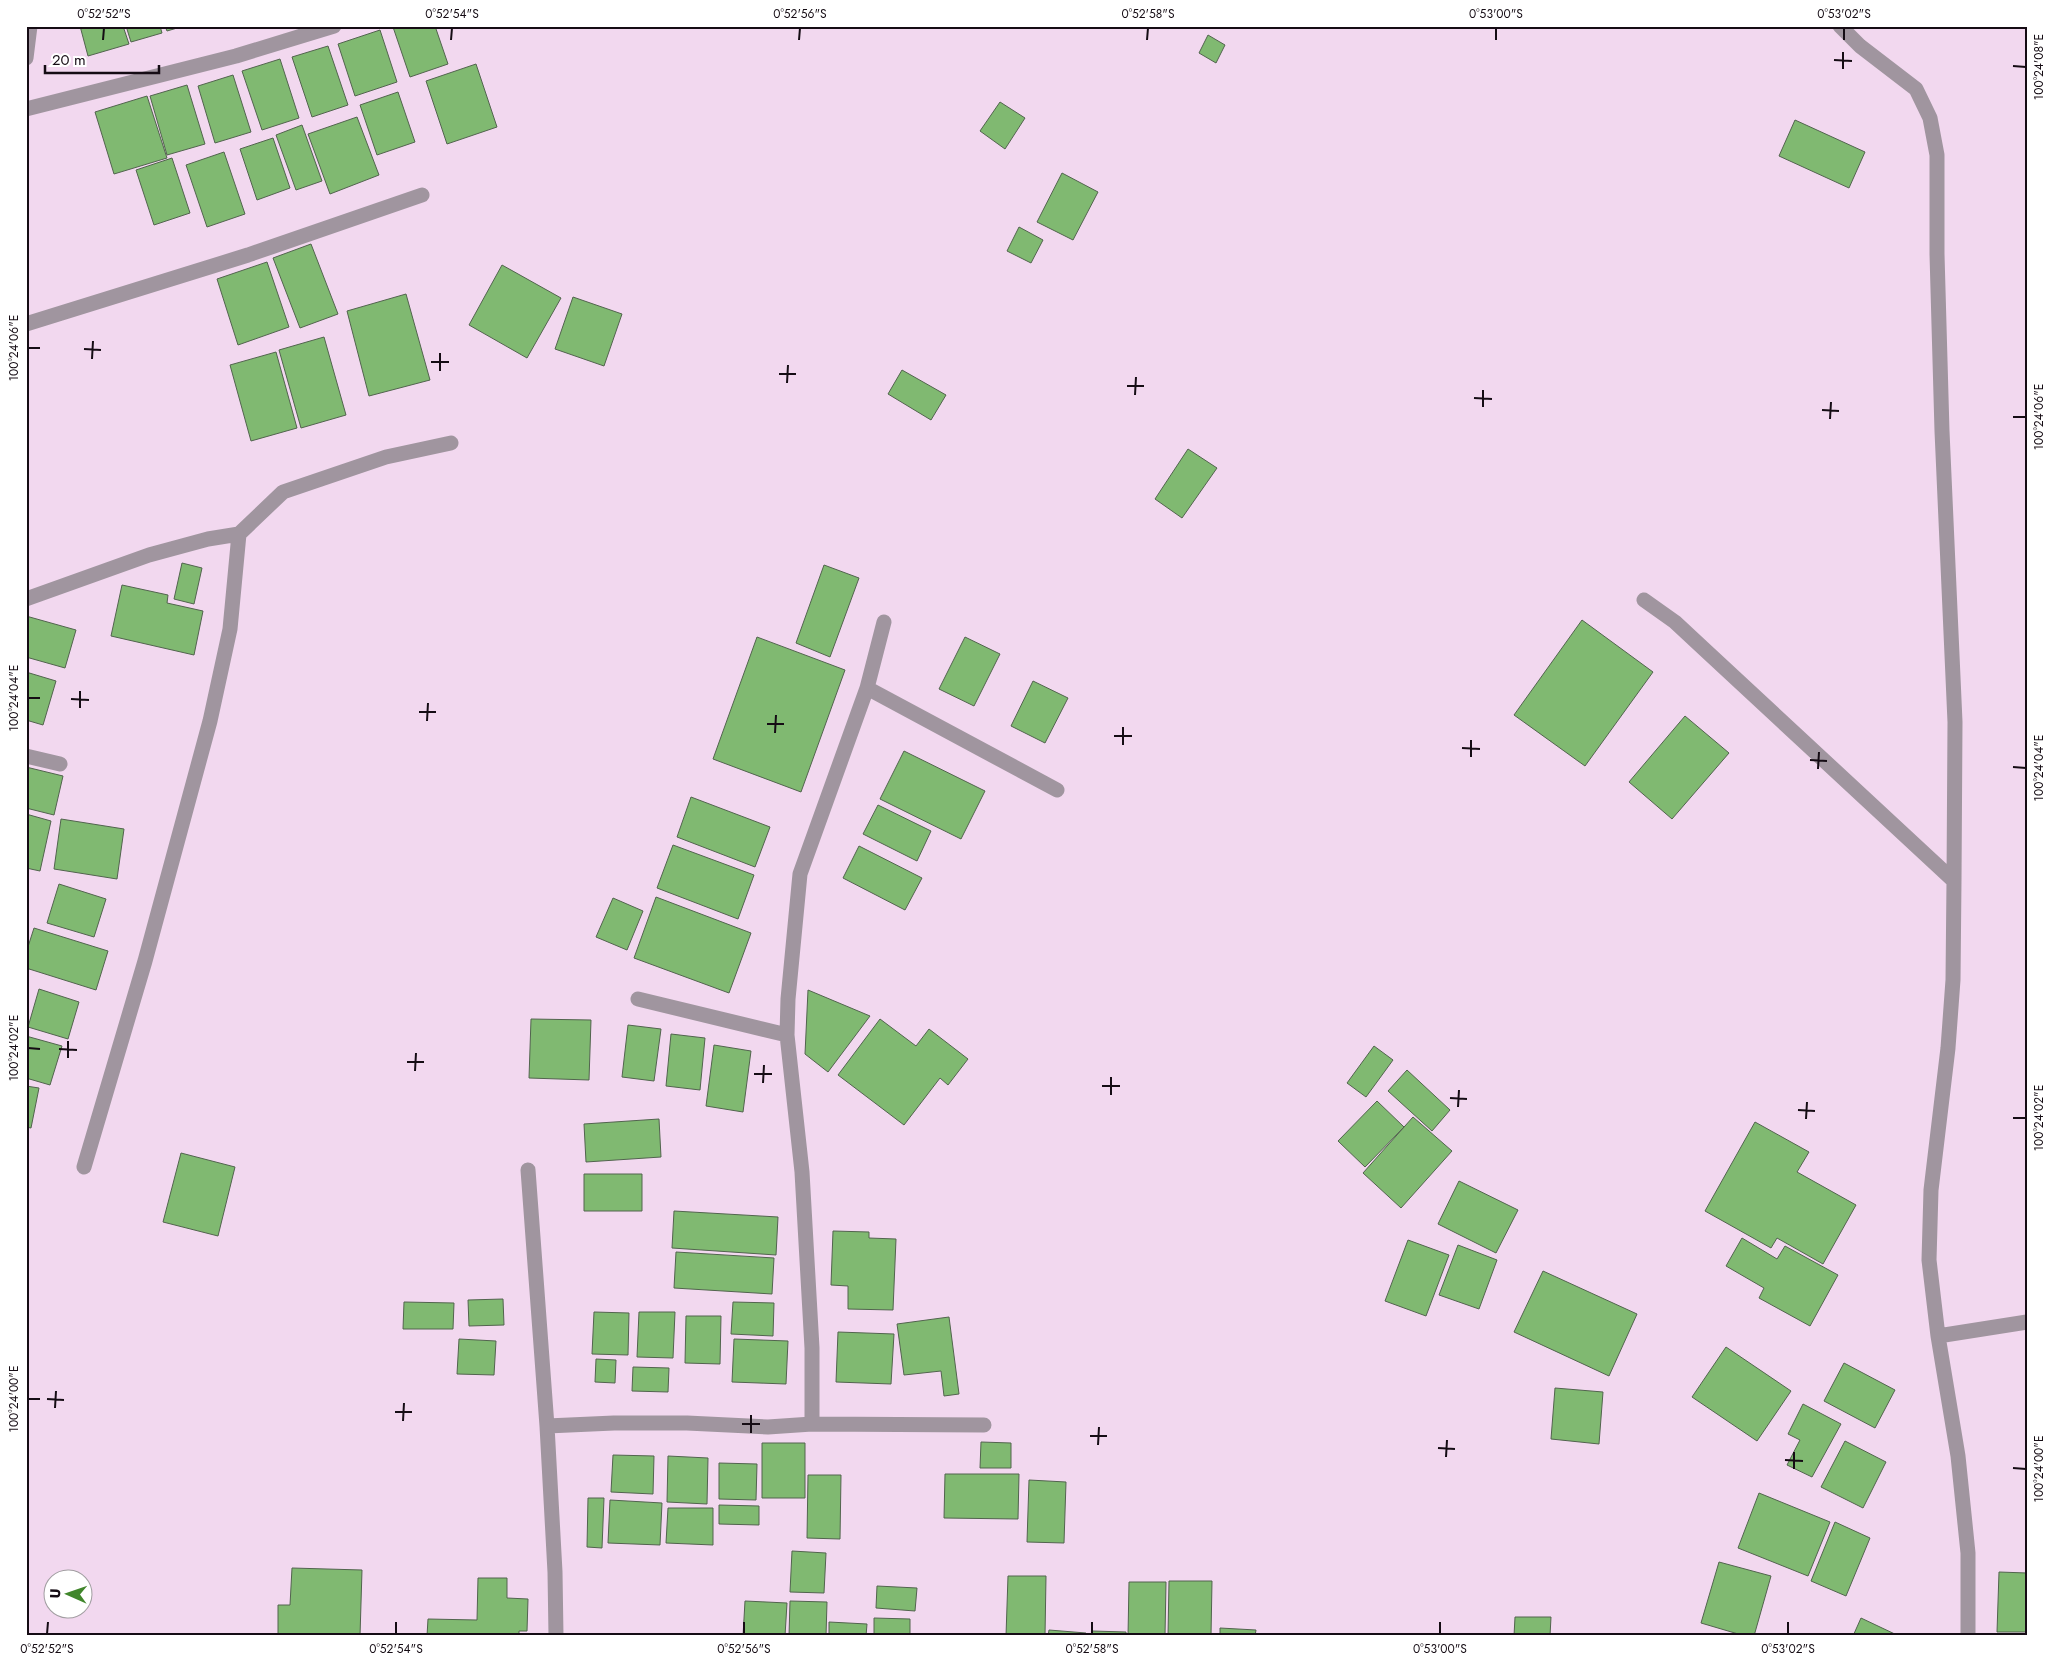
<svg xmlns="http://www.w3.org/2000/svg" width="2053" height="1662" font-family="Jost,sans-serif">
<rect width="100%" height="100%" fill="#f2d8ef"/>
<path fill="#80b971" stroke="#52644e" d="M 80,26 L 123,26 L 129,44 L 88,56 Z
M 126,26 L 160,26 L 162,33 L 131,42 Z
M 165,26 L 184,26 L 167,31 Z
M 395,26 L 435,26 L 448,64 L 410,77 L 393,27 Z
M 380,30 L 397,82 L 355,96 L 338,44 Z
M 1208,35 L 1225,45 L 1216,63 L 1199,53 Z
M 328,46 L 348,105 L 312,117 L 292,57 Z
M 280,59 L 299,118 L 262,130 L 242,71 Z
M 476,64 L 497,127 L 447,144 L 426,81 Z
M 233,75 L 251,132 L 215,143 L 198,86 Z
M 187,85 L 205,144 L 167,155 L 150,96 Z
M 398,92 L 415,142 L 377,155 L 360,105 Z
M 147,96 L 167,158 L 114,174 L 95,112 Z
M 1000,102 L 1025,118 L 1005,149 L 980,131 Z
M 357,117 L 379,175 L 330,194 L 308,134 Z
M 1795,120 L 1865,152 L 1849,188 L 1779,156 Z
M 302,125 L 322,181 L 296,190 L 276,135 Z
M 273,138 L 290,188 L 257,200 L 240,149 Z
M 224,152 L 245,214 L 207,227 L 186,165 Z
M 172,158 L 190,213 L 154,225 L 136,170 Z
M 1062,173 L 1098,192 L 1073,240 L 1037,222 Z
M 1019,227 L 1043,240 L 1031,263 L 1007,251 Z
M 311,244 L 338,314 L 300,328 L 273,258 Z
M 267,262 L 289,327 L 238,345 L 217,279 Z
M 502,265 L 561,298 L 527,358 L 469,325 Z
M 406,294 L 430,380 L 369,396 L 347,311 Z
M 573,297 L 622,314 L 604,366 L 555,349 Z
M 324,337 L 346,415 L 301,428 L 279,350 Z
M 276,352 L 297,428 L 251,441 L 230,365 Z
M 902,370 L 946,395 L 931,420 L 888,394 Z
M 1188,449 L 1217,468 L 1182,518 L 1155,499 Z
M 182,563 L 202,568 L 194,604 L 174,599 Z
M 824,565 L 859,578 L 830,657 L 796,643 Z
M 122,585 L 168,595 L 167,603 L 203,611 L 194,655 L 111,636 Z
M 26,616 L 76,630 L 65,668 L 26,657 Z
M 1582,620 L 1653,672 L 1585,766 L 1514,715 Z
M 757,637 L 845,670 L 801,792 L 713,759 Z
M 965,637 L 1000,654 L 974,706 L 939,689 Z
M 26,672 L 56,681 L 43,725 L 26,720 Z
M 1033,681 L 1068,698 L 1045,743 L 1011,726 Z
M 1685,716 L 1729,753 L 1672,819 L 1629,782 Z
M 904,751 L 985,791 L 961,839 L 880,799 Z
M 26,767 L 63,776 L 54,815 L 26,808 Z
M 691,797 L 770,827 L 755,867 L 677,837 Z
M 878,805 L 931,831 L 917,861 L 863,834 Z
M 26,814 L 51,821 L 40,871 L 26,868 Z
M 61,819 L 124,829 L 117,879 L 54,869 Z
M 673,845 L 754,875 L 738,919 L 657,888 Z
M 859,846 L 922,878 L 905,910 L 843,878 Z
M 59,884 L 106,899 L 94,937 L 47,923 Z
M 656,897 L 751,933 L 729,993 L 634,958 Z
M 613,898 L 643,911 L 627,950 L 596,937 Z
M 34,928 L 108,951 L 96,990 L 26,968 L 26,953 Z
M 39,989 L 79,1002 L 68,1039 L 28,1027 Z
M 808,990 L 870,1016 L 828,1072 L 805,1054 Z
M 531,1019 L 591,1020 L 589,1080 L 529,1078 Z
M 880,1019 L 916,1046 L 929,1029 L 968,1059 L 948,1085 L 940,1078 L 904,1125 L 838,1075 Z
M 628,1025 L 661,1029 L 654,1081 L 622,1077 Z
M 671,1034 L 705,1038 L 700,1090 L 666,1086 Z
M 26,1036 L 62,1046 L 50,1085 L 26,1078 Z
M 714,1045 L 751,1051 L 743,1112 L 706,1106 Z
M 1374,1046 L 1393,1060 L 1366,1097 L 1347,1083 Z
M 1407,1070 L 1450,1110 L 1432,1131 L 1388,1091 Z
M 26,1086 L 39,1088 L 31,1128 L 26,1127 Z
M 1377,1101 L 1404,1127 L 1365,1167 L 1338,1141 Z
M 1413,1117 L 1452,1151 L 1401,1208 L 1363,1173 Z
M 659,1119 L 661,1157 L 586,1162 L 584,1124 Z
M 1755,1122 L 1809,1152 L 1797,1172 L 1856,1205 L 1823,1264 L 1777,1238 L 1771,1248 L 1705,1211 Z
M 181,1153 L 235,1167 L 218,1236 L 163,1222 Z
M 584,1174 L 642,1174 L 642,1211 L 584,1211 Z
M 1459,1181 L 1518,1210 L 1496,1253 L 1438,1224 Z
M 674,1211 L 778,1217 L 776,1255 L 672,1248 Z
M 833,1231 L 869,1232 L 869,1238 L 896,1239 L 893,1310 L 848,1309 L 848,1286 L 831,1285 Z
M 1742,1238 L 1777,1259 L 1785,1246 L 1838,1275 L 1810,1326 L 1759,1298 L 1764,1288 L 1726,1266 Z
M 1408,1240 L 1449,1255 L 1426,1316 L 1385,1301 Z
M 1458,1245 L 1497,1260 L 1479,1309 L 1439,1295 Z
M 676,1252 L 774,1258 L 772,1294 L 674,1288 Z
M 1543,1271 L 1637,1314 L 1609,1376 L 1514,1332 Z
M 503,1299 L 504,1325 L 469,1326 L 468,1300 Z
M 404,1302 L 454,1303 L 453,1329 L 403,1329 Z
M 733,1302 L 774,1303 L 773,1336 L 731,1334 Z
M 594,1312 L 629,1313 L 628,1355 L 592,1354 Z
M 639,1312 L 675,1312 L 673,1358 L 637,1357 Z
M 686,1316 L 721,1316 L 720,1364 L 685,1363 Z
M 949,1317 L 959,1394 L 944,1396 L 941,1371 L 904,1375 L 897,1324 Z
M 838,1332 L 894,1334 L 891,1384 L 836,1382 Z
M 459,1339 L 496,1341 L 494,1375 L 457,1374 Z
M 734,1339 L 788,1341 L 786,1384 L 732,1382 Z
M 1726,1347 L 1791,1391 L 1757,1441 L 1692,1397 Z
M 596,1359 L 616,1360 L 615,1383 L 595,1382 Z
M 1844,1363 L 1895,1390 L 1875,1428 L 1824,1401 Z
M 633,1367 L 669,1368 L 668,1392 L 632,1391 Z
M 1555,1388 L 1603,1392 L 1599,1444 L 1551,1439 Z
M 1803,1404 L 1841,1424 L 1812,1477 L 1787,1465 L 1800,1440 L 1788,1434 Z
M 1845,1441 L 1886,1462 L 1863,1508 L 1821,1487 Z
M 981,1442 L 1011,1443 L 1011,1468 L 980,1468 Z
M 762,1443 L 805,1443 L 805,1498 L 762,1498 Z
M 613,1455 L 654,1456 L 653,1494 L 611,1492 Z
M 668,1456 L 708,1458 L 707,1504 L 667,1502 Z
M 719,1463 L 757,1464 L 756,1500 L 719,1499 Z
M 945,1474 L 1019,1474 L 1018,1519 L 944,1518 Z
M 808,1475 L 841,1475 L 840,1539 L 807,1538 Z
M 1029,1480 L 1066,1482 L 1064,1543 L 1027,1542 Z
M 1759,1493 L 1830,1522 L 1808,1576 L 1738,1548 Z
M 588,1498 L 604,1498 L 602,1548 L 587,1547 Z
M 610,1500 L 662,1503 L 660,1545 L 608,1543 Z
M 719,1505 L 759,1506 L 759,1525 L 719,1524 Z
M 668,1508 L 713,1508 L 713,1545 L 666,1543 Z
M 1835,1522 L 1870,1538 L 1846,1596 L 1811,1581 Z
M 792,1551 L 826,1553 L 824,1593 L 790,1592 Z
M 1719,1562 L 1771,1576 L 1754,1636 L 1745,1636 L 1701,1623 Z
M 292,1568 L 362,1570 L 360,1636 L 278,1636 L 278,1605 L 290,1605 Z
M 1999,1572 L 2027,1573 L 2027,1632 L 1997,1632 Z
M 1008,1576 L 1046,1576 L 1045,1636 L 1006,1636 Z
M 478,1578 L 507,1578 L 507,1598 L 528,1599 L 527,1631 L 519,1631 L 519,1636 L 427,1636 L 428,1619 L 477,1620 Z
M 1169,1581 L 1212,1581 L 1211,1636 L 1168,1636 Z
M 1129,1582 L 1166,1582 L 1165,1636 L 1128,1636 Z
M 877,1586 L 917,1588 L 915,1611 L 876,1608 Z
M 745,1601 L 787,1603 L 785,1636 L 743,1636 Z
M 790,1601 L 827,1602 L 826,1636 L 789,1636 Z
M 1515,1617 L 1551,1617 L 1550,1636 L 1514,1636 Z
M 874,1618 L 910,1619 L 910,1636 L 874,1636 Z
M 1861,1618 L 1899,1636 L 1853,1636 Z
M 829,1622 L 867,1624 L 866,1636 L 829,1636 Z
M 1220,1628 L 1256,1630 L 1255,1636 L 1220,1636 Z
M 1049,1630 L 1086,1633 L 1086,1636 L 1048,1636 Z
M 1092,1631 L 1126,1632 L 1126,1636 L 1092,1636 Z"/>
<g fill="none" stroke-linecap="round" stroke-linejoin="round">
<path stroke="#a0959f" stroke-width="15" d="M 1840,26 L 1860,46 L 1916,89 L 1930,118 L 1937,155 L 1937,254 L 1942,431 L 1955,722 L 1954,881 L 1953,980 L 1948,1048 L 1931,1190 L 1929,1260 L 1938,1336 L 1958,1456 L 1968,1553 L 1968,1636
M 26,58 L 30,26
M 26,109 L 236,56 L 334,26
M 26,324 L 248,255 L 422,195
M 26,599 L 149,555 L 208,539 L 239,534 L 283,492 L 386,457 L 451,443
M 1644,600 L 1675,622 L 1704,649 L 1954,881
M 867,688 L 1057,790
M 26,756 L 60,764
M 638,999 L 787,1035
M 84,1167 L 145,961 L 210,721 L 230,629 L 239,534
M 528,1170 L 547,1426
M 1938,1336 L 2027,1322
M 812,1424 L 812,1348 L 802,1172 L 787,1035 L 788,999 L 800,874 L 867,688 L 884,622
M 556,1636 L 555,1572 L 547,1426 L 614,1423 L 687,1423 L 768,1427 L 812,1424 L 984,1425"/>
</g>
<path fill="none" stroke="#150c14" stroke-width="2" d="M 103,40 L 104,28M 451,40 L 452,28M 799,40 L 800,28M 1147,40 L 1148,28M 1496,40 L 1496,28M 1844,40 L 1844,28M 1834,60 L 1852,61M 2013,66 L 2026,67M 1843,69 L 1843,52M 28,348 L 40,348M 84,349 L 101,350M 92,359 L 93,341M 431,362 L 449,362M 440,371 L 440,353M 779,374 L 796,374M 787,383 L 788,365M 1127,386 L 1144,386M 1135,395 L 1136,377M 1474,398 L 1492,399M 1483,407 L 1483,390M 1822,410 L 1839,411M 2013,417 L 2026,417M 1830,419 L 1831,402M 28,698 L 40,698M 71,699 L 89,700M 80,708 L 80,691M 419,712 L 436,712M 427,721 L 428,703M 767,724 L 784,724M 775,733 L 776,715M 1114,736 L 1132,736M 1123,745 L 1123,727M 1462,748 L 1480,749M 1471,757 L 1471,740M 1810,760 L 1827,761M 2013,767 L 2026,768M 1818,769 L 1819,752M 28,1048 L 40,1049M 59,1049 L 77,1050M 68,1058 L 68,1041M 407,1062 L 424,1062M 415,1071 L 416,1053M 754,1074 L 772,1074M 763,1083 L 764,1065M 1102,1086 L 1120,1086M 1111,1095 L 1111,1077M 1450,1098 L 1467,1099M 1458,1107 L 1459,1090M 1798,1110 L 1815,1111M 2013,1118 L 2026,1118M 1806,1119 L 1807,1102M 28,1399 L 40,1399M 47,1399 L 64,1400M 55,1408 L 56,1391M 395,1412 L 412,1412M 403,1421 L 404,1403M 742,1424 L 760,1424M 751,1433 L 751,1415M 1090,1436 L 1107,1436M 1098,1445 L 1099,1427M 1438,1448 L 1455,1449M 1446,1457 L 1447,1440M 1785,1460 L 1803,1461M 2013,1468 L 2026,1469M 1794,1469 L 1794,1452M 47,1634 L 48,1622M 396,1634 L 396,1622M 744,1634 L 744,1622M 1092,1634 L 1092,1622M 1440,1634 L 1440,1622M 1788,1634 L 1788,1622"/>
<rect width="2053" height="1662" fill="none" stroke="#ffffff" stroke-width="55"/>
<g transform="translate(68 1594) rotate(272)"><circle r="24" fill="#ffffff" stroke="#a19ea1"/>
<path d="M0-4L9 19L0 12L-9 19Z" fill="#40862b"/>
<text y="-8" font-size="14" font-weight="bold" text-anchor="middle" fill="#150c14">U</text>
</g>
<path d="M45 65v8h114v-8" fill="none" stroke="#150c14" stroke-width="2.5"/>
<text x="52" y="65" font-size="15" fill="#150c14" stroke="#ffffff" stroke-width="4" paint-order="stroke">20 m</text>
<rect x="28" y="28" width="1998" height="1606" fill="none" stroke="#150c14" stroke-width="2"/>
<g font-size="12" text-anchor="middle" fill="#150c14">
<text x="104" y="18">0°52'52"S</text>
<text x="452" y="18">0°52'54"S</text>
<text x="800" y="18">0°52'56"S</text>
<text x="1148" y="18">0°52'58"S</text>
<text x="1496" y="18">0°53'00"S</text>
<text x="1844" y="18">0°53'02"S</text>
<text transform="translate(2039 67) rotate(-90)" y="4">100°24'08"E</text>
<text transform="translate(14 348) rotate(-90)" y="4">100°24'06"E</text>
<text transform="translate(2039 417) rotate(-90)" y="4">100°24'06"E</text>
<text transform="translate(14 698) rotate(-90)" y="4">100°24'04"E</text>
<text transform="translate(2039 768) rotate(-90)" y="4">100°24'04"E</text>
<text transform="translate(14 1048) rotate(-90)" y="4">100°24'02"E</text>
<text transform="translate(2039 1118) rotate(-90)" y="4">100°24'02"E</text>
<text transform="translate(14 1399) rotate(-90)" y="4">100°24'00"E</text>
<text transform="translate(2039 1469) rotate(-90)" y="4">100°24'00"E</text>
<text x="47" y="1653">0°52'52"S</text>
<text x="396" y="1653">0°52'54"S</text>
<text x="744" y="1653">0°52'56"S</text>
<text x="1092" y="1653">0°52'58"S</text>
<text x="1440" y="1653">0°53'00"S</text>
<text x="1788" y="1653">0°53'02"S</text>
</g>
</svg>
